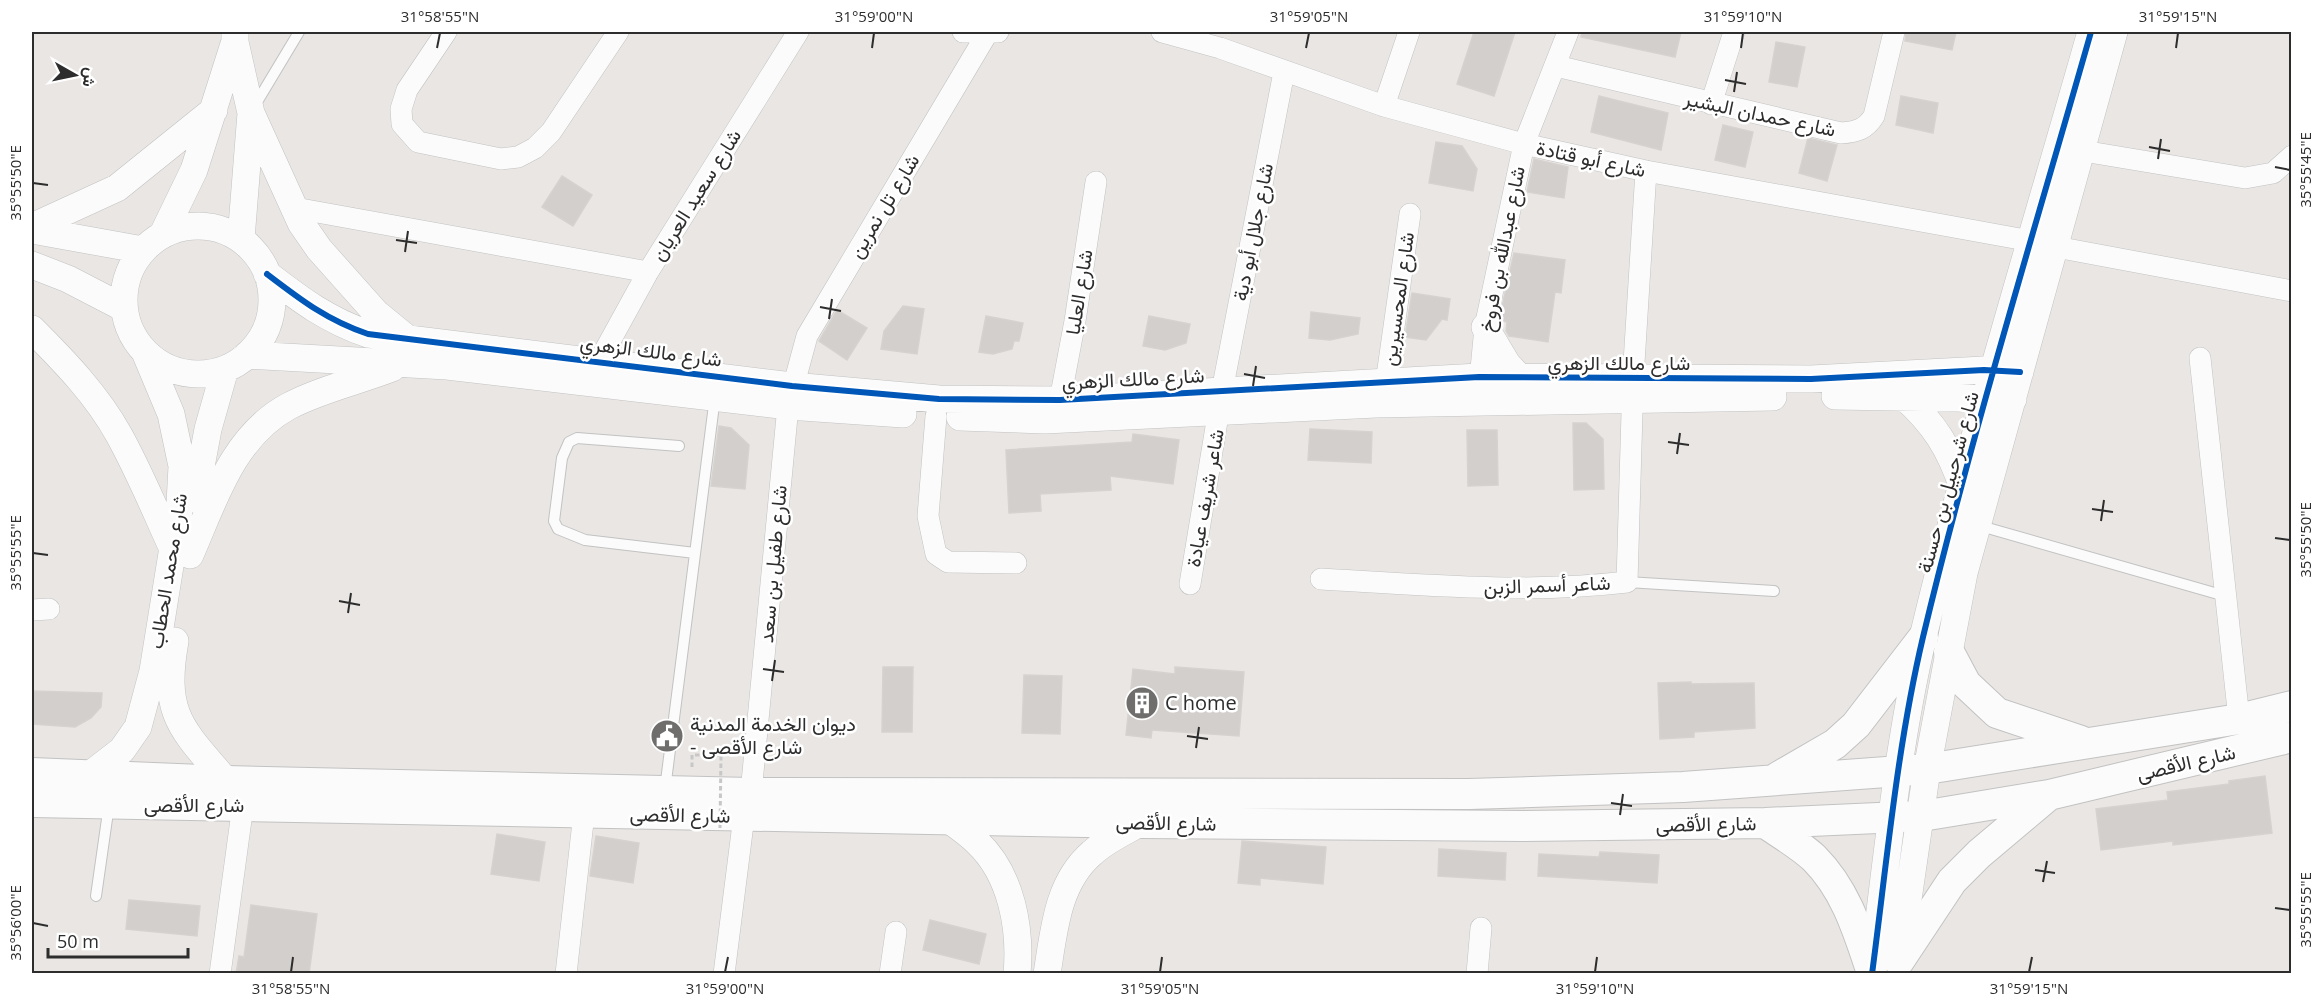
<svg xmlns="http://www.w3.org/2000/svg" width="2323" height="1005" font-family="'Open Sans',Vazirmatn,sans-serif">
<rect width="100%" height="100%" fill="#eae6e4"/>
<path fill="#d2cfcd" stroke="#d5d2cf" stroke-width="1.5" d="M 1474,32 L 1515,32 L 1494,96 L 1457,84 Z
M 1582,32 L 1681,32 L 1675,57 L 1581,37 Z
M 1906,32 L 1956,32 L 1952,50 L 1905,41 Z
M 1776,42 L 1805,47 L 1797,87 L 1769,82 Z
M 1599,96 L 1668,113 L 1661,150 L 1591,132 Z
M 1901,96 L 1938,103 L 1933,133 L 1896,125 Z
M 1723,125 L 1753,132 L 1745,167 L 1715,160 Z
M 1808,138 L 1837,145 L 1827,181 L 1799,173 Z
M 1436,142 L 1462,146 L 1477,169 L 1473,191 L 1429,183 Z
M 1534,159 L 1568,167 L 1564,198 L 1527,192 Z
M 562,176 L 592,195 L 573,226 L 542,207 Z
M 1514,253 L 1565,260 L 1561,293 L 1555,292 L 1548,342 L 1509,336 L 1506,331 L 1507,322 L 1499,320 Z
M 1412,293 L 1450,299 L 1447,320 L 1442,319 L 1426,340 L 1405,337 Z
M 903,306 L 924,309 L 917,354 L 881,349 L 884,331 Z
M 837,310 L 867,328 L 847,360 L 819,341 Z
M 1311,312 L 1360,318 L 1358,334 L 1330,340 L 1309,338 Z
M 986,316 L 1023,323 L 1019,341 L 1014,341 L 1012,349 L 993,354 L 979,352 Z
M 1149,316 L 1190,324 L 1186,343 L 1165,350 L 1143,346 Z
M 1573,423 L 1586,423 L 1603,439 L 1604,489 L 1574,490 Z
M 719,426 L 731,428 L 749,445 L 745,489 L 711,486 Z
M 1310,429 L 1372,432 L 1371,463 L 1308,460 Z
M 1467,430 L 1497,430 L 1498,485 L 1468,486 Z
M 1133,434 L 1179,440 L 1173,484 L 1110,476 L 1111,490 L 1040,494 L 1041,511 L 1009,513 L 1006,450 L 1132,442 Z
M 883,667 L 913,667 L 912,732 L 882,732 Z
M 1175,667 L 1244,672 L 1239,736 L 1152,730 L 1151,738 L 1126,735 L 1133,669 L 1175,674 Z
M 1024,675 L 1062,676 L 1060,734 L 1022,733 Z
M 1691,682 L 1691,684 L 1754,683 L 1755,728 L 1694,732 L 1694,737 L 1660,739 L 1658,683 Z
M 32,691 L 102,693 L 101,707 L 91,718 L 75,727 L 32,724 Z
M 2265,776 L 2272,833 L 2173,845 L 2173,841 L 2101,850 L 2096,809 L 2168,800 L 2167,792 L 2229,784 L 2229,781 Z
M 497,834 L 545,842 L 539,881 L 491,874 Z
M 596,836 L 639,843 L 633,883 L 590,876 Z
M 1242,841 L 1326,847 L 1323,884 L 1260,878 L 1260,885 L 1238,883 Z
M 1439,849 L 1506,853 L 1505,880 L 1438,876 Z
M 1600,852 L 1659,855 L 1657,883 L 1538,876 L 1539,854 L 1599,857 Z
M 129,900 L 200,906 L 197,936 L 126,929 Z
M 251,905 L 317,914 L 309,974 L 236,974 L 239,956 L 244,957 Z
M 930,920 L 986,934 L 979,964 L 923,950 Z"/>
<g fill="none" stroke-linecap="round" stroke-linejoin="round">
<g stroke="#c2c2c2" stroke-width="12">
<path id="service" d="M 254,107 L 299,32
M 679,446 L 577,438 L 569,442 L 562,458 L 554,521 L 558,529 L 585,540 L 695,553
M 1977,525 L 2225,596
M 1627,582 L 1774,591
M 665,789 L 715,397
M 96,896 L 109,805"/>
</g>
<g stroke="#c2c2c2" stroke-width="22">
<path id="minor" d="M 446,32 L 407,90 L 401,109 L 402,124 L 418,142 L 501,159 L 518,157 L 535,148 L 551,132 L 618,32
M 963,32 L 998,32
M 1162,32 L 1220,48 L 1384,106 L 1524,144 L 1646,171 L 2031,241
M 1556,66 L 1841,133 C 1857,132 1866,129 1874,116 L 1894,32
M 1711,104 L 1734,32
M 1384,106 L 1409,32
M 2083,151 L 2245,178 L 2273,173 L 2292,156
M 295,208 L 648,272
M 2056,247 L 2292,291
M 2200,358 L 2239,719
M 599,361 L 648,272 L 798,32
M 1386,383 L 1410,214
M 1479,390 L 1485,327 L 1524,144 L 1568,32
M 1060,400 L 1075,321 L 1096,182
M 936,416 L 928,516 L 936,554 L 948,562 L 1016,563
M 1321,579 C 1423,585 1525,594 1627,582 L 1633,379 L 1646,171
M 1190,584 L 1222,391 L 1284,72
M 32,610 L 49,609
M 751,793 L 788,406 L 807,336 L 988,32
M 220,974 L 243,805
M 566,974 L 584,813
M 724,974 L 744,816
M 890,974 L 896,932
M 1477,974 L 1481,928"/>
</g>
<g stroke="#c2c2c2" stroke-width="28">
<path id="tertiary" d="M 235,42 L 251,113 L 241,239
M 251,113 L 301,223 L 319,249 L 376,313 L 409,340
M124 300a74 74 0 1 1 148 0a74 74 0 1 1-148 0Z
M 32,227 L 117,188 L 214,110
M 32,230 L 143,250
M 163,234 L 194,170 L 235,41 L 235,32
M 32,265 L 68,279 L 124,308
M 267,274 C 301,300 327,320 368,334 L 792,386 L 939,399 L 1060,400 L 1479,377 L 1811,379 L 1984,370 L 2020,372
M 1485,327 L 1507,364 L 1521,379
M 32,329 C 64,361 97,395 119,435 C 139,471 155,510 172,547
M 247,355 L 447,366 L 788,406 L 903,414
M 1835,396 L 2013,399
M 1903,396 C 1934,423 1950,449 1963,488
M 960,417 L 1045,420 L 1376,404 L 1773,397
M 195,499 L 208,429 L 225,369
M 190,555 C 214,500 233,436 289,406 C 321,389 359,381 392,368
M 175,641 C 162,715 181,728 226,781
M 91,774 L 122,750 L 138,727 L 153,671 L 180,504 L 182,466 L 171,414 L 145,352
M 947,818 C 957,826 968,833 977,842 C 1012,875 1021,929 1017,974
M 1899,961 L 1927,769 L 1964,573 L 2114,32
M 1047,974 C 1054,931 1057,883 1092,853 C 1106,840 1124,832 1140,823
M 1872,974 C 1887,861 1897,747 1923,637 C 1972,433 2034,232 2091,32"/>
</g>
<g stroke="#c2c2c2" stroke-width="32">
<path id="secondary" d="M 1949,652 L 1966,684 L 1997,713 L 2081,741
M 32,773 L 226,781 L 751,793 L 1469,794 L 1683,787 L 1927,769 L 2239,719 L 2292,706
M 1778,777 L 1835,744 L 1856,725 L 1923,638
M 32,802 L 1140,823 L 1522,826 L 1765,823 L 1922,816 L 2049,795 L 2292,737
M 1765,823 C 1781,834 1800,845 1814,858 C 1846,890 1858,931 1872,973
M 1899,961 L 1952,881 L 1979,854 L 2049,795"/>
</g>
<path stroke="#c7c7c7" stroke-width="3" stroke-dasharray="4.5 3" stroke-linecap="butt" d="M 692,767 L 692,755 L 721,755"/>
<use href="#service" stroke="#fcfbfb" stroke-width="10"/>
<use href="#minor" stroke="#fcfbfb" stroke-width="21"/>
<use href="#tertiary" stroke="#fcfbfb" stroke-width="27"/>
<use href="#secondary" stroke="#fcfbfb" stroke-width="30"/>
<path stroke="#c7c7c7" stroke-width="3" stroke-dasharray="4.5 3" stroke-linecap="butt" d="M 720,828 L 721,755"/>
<g stroke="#fff" stroke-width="10">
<path id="cycleway" d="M 267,274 C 301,300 327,320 368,334 L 792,386 L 939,399 L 1060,400 L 1479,377 L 1811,379 L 1984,370 L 2020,372
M 1872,974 C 1887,861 1897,747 1923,637 C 1972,433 2034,232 2091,32"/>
</g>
<use href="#cycleway" stroke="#0057b8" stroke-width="6"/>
</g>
<path fill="none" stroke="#2d2d2d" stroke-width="2" d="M 437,48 L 440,33M 872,48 L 874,33M 1306,48 L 1309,33M 1741,48 L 1743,33M 2176,48 L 2178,33M 1725,80 L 1746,84M 1734,92 L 1737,72M 2149,147 L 2170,151M 2158,159 L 2161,139M 2275,167 L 2290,170M 33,183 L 48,185M 396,240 L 417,243M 405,252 L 408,231M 820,307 L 841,311M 829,319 L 832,299M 1244,374 L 1265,378M 1253,386 L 1256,366M 1668,442 L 1689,445M 1677,454 L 1680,433M 2092,509 L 2113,512M 2101,521 L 2104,500M 2275,538 L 2290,540M 33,553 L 48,555M 339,601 L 360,605M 348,613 L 351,593M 763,669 L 784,672M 772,681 L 775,660M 1187,736 L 1208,739M 1196,748 L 1199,727M 1611,803 L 1632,806M 1620,815 L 1623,794M 2035,870 L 2055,873M 2043,882 L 2047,861M 2275,908 L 2290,910M 33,923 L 48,926M 291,972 L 293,957M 725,972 L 728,957M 1160,972 L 1162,957M 1595,972 L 1597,957M 2029,972 L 2032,957"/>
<defs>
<g id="building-disc" transform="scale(1.725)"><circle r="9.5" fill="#6f6e6d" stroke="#fff"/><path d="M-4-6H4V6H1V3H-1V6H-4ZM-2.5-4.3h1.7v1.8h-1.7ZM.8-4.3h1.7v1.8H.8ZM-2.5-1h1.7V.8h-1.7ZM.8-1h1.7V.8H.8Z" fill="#fff"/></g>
<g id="civic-disc" transform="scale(1.725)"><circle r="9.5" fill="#6f6e6d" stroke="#fff"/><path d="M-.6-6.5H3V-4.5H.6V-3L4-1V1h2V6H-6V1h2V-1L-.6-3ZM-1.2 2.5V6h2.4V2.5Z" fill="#fff"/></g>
</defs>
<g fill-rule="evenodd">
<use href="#building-disc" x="1142" y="703"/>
<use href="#civic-disc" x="667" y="736"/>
</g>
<g text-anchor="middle" stroke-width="5" stroke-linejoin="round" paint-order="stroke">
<g font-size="20" fill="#2d2d2d" stroke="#fff">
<text transform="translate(1760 114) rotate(12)" y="7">شارع حمدان البشير</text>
<text transform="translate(1591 159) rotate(12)" y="7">شارع أبو قتادة</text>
<text transform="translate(696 195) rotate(-58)" y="7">شارع سعيد العريان</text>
<text transform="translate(884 206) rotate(-59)" y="7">شارع تل نمرين</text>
<text transform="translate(1253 232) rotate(-79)" y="7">شارع جلال أبو دية</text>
<text transform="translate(1502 249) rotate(-79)" y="7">شارع عبدالله بن فروخ</text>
<text transform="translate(1079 292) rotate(-81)" y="7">شارع العليا</text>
<text transform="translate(1398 299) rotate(-82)" y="7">شارع المحسيرين</text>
<text transform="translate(651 351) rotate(7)" y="7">شارع مالك الزهري</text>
<text x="1619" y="370">شارع مالك الزهري</text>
<text transform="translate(1133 379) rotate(-3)" y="7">شارع مالك الزهري</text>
<text transform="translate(1948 482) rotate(-75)" y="7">شارع شرحبيل بن حسنة</text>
<text transform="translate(1205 498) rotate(-80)" y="7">شاعر شريف عيادة</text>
<text transform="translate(773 564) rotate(-85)" y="7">شارع طفيل بن سعد</text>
<text transform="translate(168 571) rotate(-81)" y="7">شارع محمد الحطاب</text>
<text transform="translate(1547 585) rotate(-2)" y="7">شاعر أسمر الزبن</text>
<text transform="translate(2186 763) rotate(-13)" y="7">شارع الأقصى</text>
<text x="194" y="812">شارع الأقصى</text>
<text transform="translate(680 815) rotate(1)" y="7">شارع الأقصى</text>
<text transform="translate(1166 823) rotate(1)" y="7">شارع الأقصى</text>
<text transform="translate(1706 824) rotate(-1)" y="7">شارع الأقصى</text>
</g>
<g font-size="20" fill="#2d2d2d" stroke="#fff" text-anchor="start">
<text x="1165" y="710">C home</text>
<text x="690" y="731">ديوان الخدمة المدنية<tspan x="690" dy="23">- شارع الأقصى</tspan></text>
</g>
</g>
<rect width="2323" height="1005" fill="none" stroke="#ffffff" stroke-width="66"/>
<g transform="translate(75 75) rotate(99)" stroke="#ffffff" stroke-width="4.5" paint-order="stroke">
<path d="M0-4.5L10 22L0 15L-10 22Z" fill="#2d2d2d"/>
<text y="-9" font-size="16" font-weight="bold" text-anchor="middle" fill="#2d2d2d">ش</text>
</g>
<path d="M48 948v9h140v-9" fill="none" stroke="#2d2d2d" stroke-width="3"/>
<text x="57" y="948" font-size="18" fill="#2d2d2d" stroke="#ffffff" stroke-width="4.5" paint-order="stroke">50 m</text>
<rect x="33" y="33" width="2257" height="939" fill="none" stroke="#2d2d2d" stroke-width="2"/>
<g font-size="15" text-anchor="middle" fill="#2d2d2d">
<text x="440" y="22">31°58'55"N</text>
<text x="874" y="22">31°59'00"N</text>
<text x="1309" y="22">31°59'05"N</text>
<text x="1743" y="22">31°59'10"N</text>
<text x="2178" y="22">31°59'15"N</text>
<text transform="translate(2306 170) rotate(-90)" y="5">35°55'45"E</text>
<text transform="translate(16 183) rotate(-90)" y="5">35°55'50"E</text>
<text transform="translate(2306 540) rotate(-90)" y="5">35°55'50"E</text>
<text transform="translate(16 553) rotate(-90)" y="5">35°55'55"E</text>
<text transform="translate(2306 910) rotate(-90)" y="5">35°55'55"E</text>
<text transform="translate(16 923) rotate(-90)" y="5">35°56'00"E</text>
<text x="291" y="994">31°58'55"N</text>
<text x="725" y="994">31°59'00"N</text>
<text x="1160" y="994">31°59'05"N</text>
<text x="1595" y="994">31°59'10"N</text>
<text x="2029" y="994">31°59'15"N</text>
</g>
</svg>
